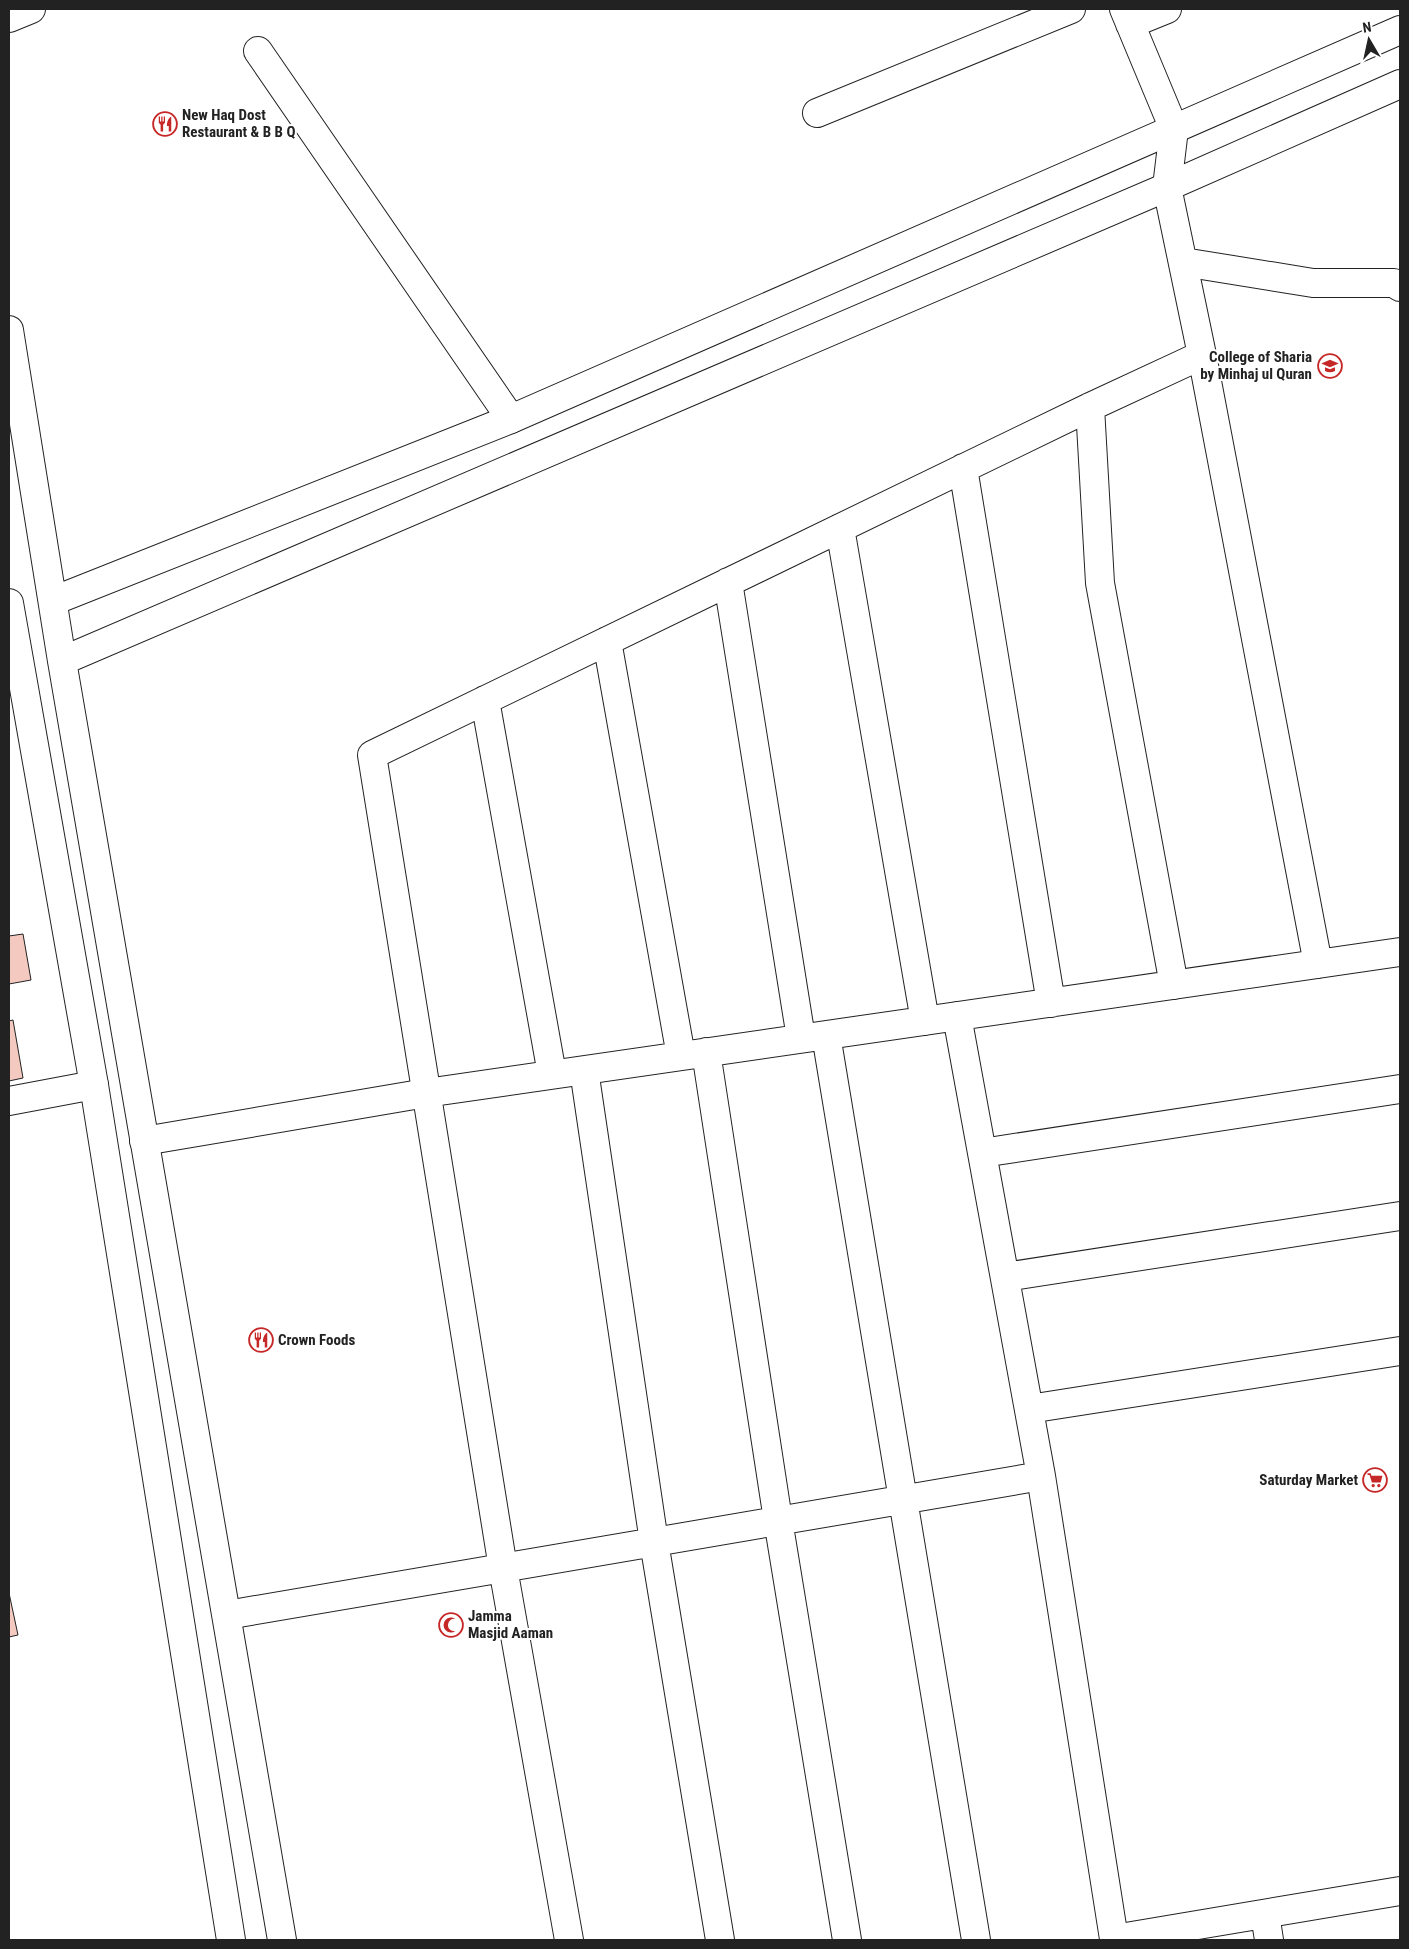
<svg xmlns="http://www.w3.org/2000/svg" width="1409" height="1949" font-family="'Roboto Condensed',sans-serif">
<rect width="100%" height="100%" fill="#fff"/>
<path fill="#f3c9c0" stroke="#222" d="M 23,934 L 31,980 L 9,984 L 9,936 Z
M 13,1020 L 23,1078 L 9,1081 L 9,1021 Z
M 9,1593 L 18,1635 L 9,1637 Z"/>
<g fill="none" stroke-linecap="round" stroke-linejoin="round">
<g stroke="#222" stroke-width="30">
<path id="minor" d="M 1124,9 L 1174,129 L 1167,187 L 1202,355 L 1318,964
M 1130,24 L 1167,9
M 258,51 L 511,419
M 817,113 L 1071,9
M 1183,262 L 1313,283 L 1394,283 L 1400,287
M 1090,407 L 1100,583 L 1174,985
M 963,468 L 1051,1003
M 840,528 L 925,1021
M 728,582 L 801,1038
M 607,641 L 681,1056
M 485,700 L 552,1074
M 957,1016 L 1041,1476
M 826,1035 L 976,1940
M 706,1052 L 778,1520 L 847,1940
M 584,1070 L 654,1542 L 720,1940
M 9,1101 L 94,1085
M 144,1141 L 426,1093 L 1400,952
M 982,1153 L 1400,1089
M 1005,1277 L 1400,1216
M 1029,1409 L 1400,1351
M 227,1615 L 1041,1476 L 1114,1939 L 1400,1891
M 1265,1914 L 1269,1940
M 569,1940 L 503,1568 L 372,755 L 1090,407 L 1202,355"/>
</g>
<g stroke="#222" stroke-width="30">
<path id="tertiary" d="M 9,330 L 62,661 L 282,1940
M 53,601 L 511,419 L 1400,30
M 9,603 L 94,1085 L 231,1940
M 62,661 L 1167,187 L 1400,84"/>
</g>
<g stroke="#222" stroke-width="30">
<path id="trunk" d="M 9,18 L 31,9"/>
</g>
<use href="#minor" stroke="#fff" stroke-width="28"/>
<use href="#tertiary" stroke="#fff" stroke-width="28"/>
<use href="#trunk" stroke="#fff" stroke-width="28"/>
</g>
<defs>
<g id="restaurant-ring" transform="scale(1.25)"><circle r="9.5" fill="#fff" stroke="#c62828" stroke-width="1.5"/><path d="M-5-6h1v4h1v-4h1v4h1v-4h1v5L-1.5 .5V6h-2V.5L-5-1ZM5-6V6H3V1.5H1.5Q1.5-4 5-6Z" fill="#c62828"/></g>
<g id="school-ring" transform="scale(1.25)"><circle r="9.5" fill="#fff" stroke="#c62828" stroke-width="1.5"/><path d="M0-5L7-2L0 1L-7-2ZM-4 1L0 2.5L4 1V4Q0 6-4 4Z" fill="#c62828"/></g>
<g id="supermarket-ring" transform="scale(1.25)"><circle r="9.5" fill="#fff" stroke="#c62828" stroke-width="1.5"/><path d="M-6-5.5h2.5l.6 2H6L4.5 2H-2.5L-4.4-4H-6ZM-1.5 3.2a1.3 1.3 0 1 0 .1 0ZM3 3.2a1.3 1.3 0 1 0 .1 0Z" fill="#c62828"/></g>
<g id="mosque-ring" transform="scale(1.25)"><circle r="9.5" fill="#fff" stroke="#c62828" stroke-width="1.5"/><path d="M3.5-4.9A6 6 0 1 0 3.5 4.9A5 5 0 1 1 3.5-4.9Z" fill="#c62828"/></g>
</defs>
<g fill-rule="evenodd">
<use href="#restaurant-ring" x="165" y="124"/>
<use href="#school-ring" x="1330" y="366"/>
<use href="#restaurant-ring" x="261" y="1340"/>
<use href="#supermarket-ring" x="1375" y="1480"/>
<use href="#mosque-ring" x="451" y="1625"/>
</g>
<g text-anchor="middle" stroke-width="4" stroke-linejoin="round" paint-order="stroke">
<g font-size="15" font-weight="bold" fill="#222" stroke="#fff" text-anchor="start">
<text x="182" y="120">New Haq Dost<tspan x="182" dy="17">Restaurant &amp; B B Q</tspan></text>
<text x="1312" y="362" text-anchor="end">College of Sharia<tspan x="1312" dy="17">by Minhaj ul Quran</tspan></text>
<text x="278" y="1345">Crown Foods</text>
<text x="1358" y="1485" text-anchor="end">Saturday Market</text>
<text x="468" y="1621">Jamma<tspan x="468" dy="17">Masjid Aaman</tspan></text>
</g>
</g>
<rect width="1409" height="1949" fill="none" stroke="#222222" stroke-width="20"/>
<g transform="translate(1369 40) rotate(351)" stroke="#ffffff" stroke-width="4" paint-order="stroke">
<path d="M0-4L9 19L0 12L-9 19Z" fill="#222222"/>
<text y="-8" font-size="14" font-weight="bold" text-anchor="middle" fill="#222222">N</text>
</g>
</svg>
